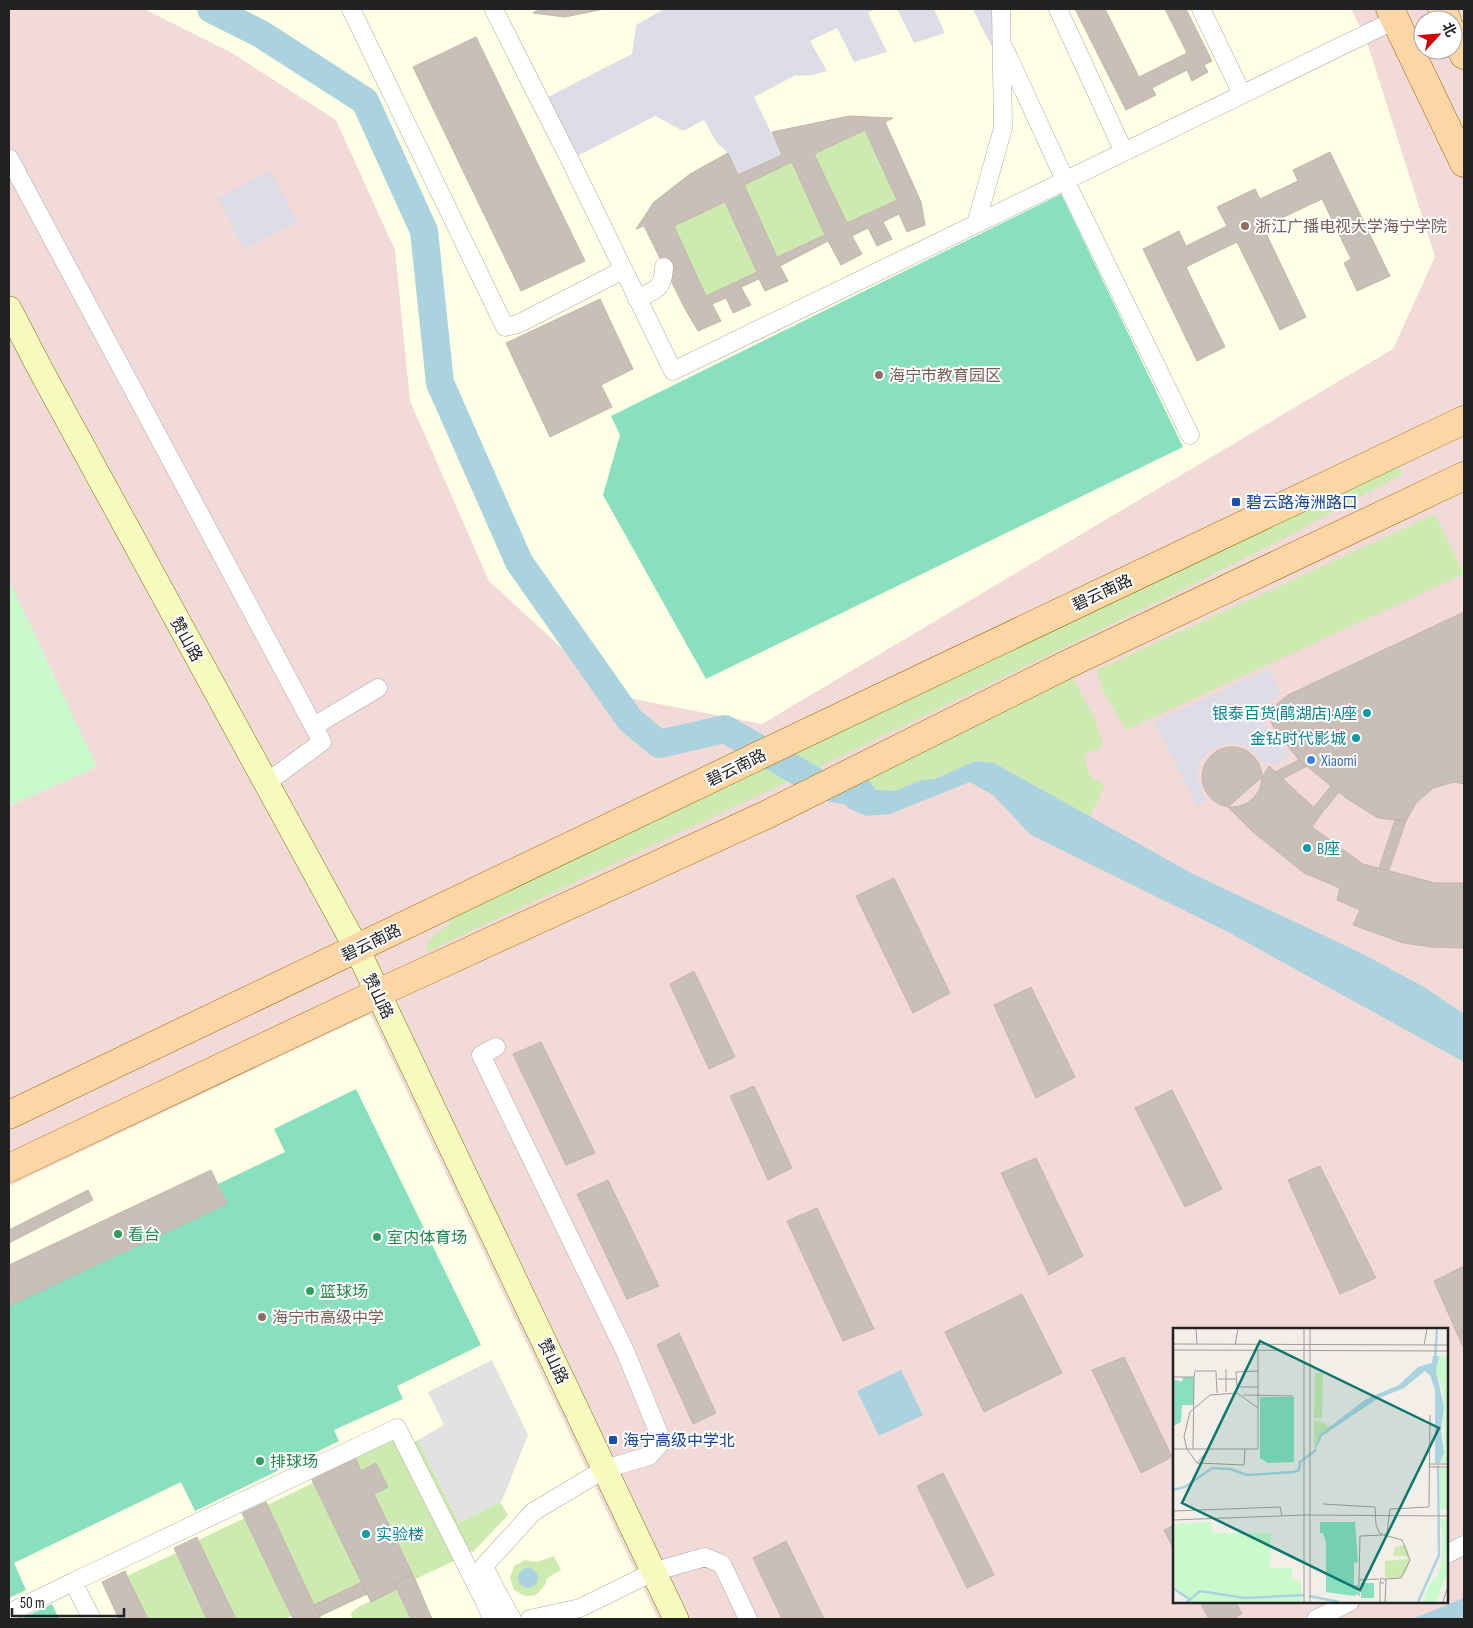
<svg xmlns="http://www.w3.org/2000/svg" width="1473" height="1628" font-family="'Sofia Sans Condensed','Noto Sans SC',sans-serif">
<rect width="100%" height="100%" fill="#f2efe9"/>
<path fill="#f2dad9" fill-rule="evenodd" d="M 9,9 L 1464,9 L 1464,1619 L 9,1619 ZM 1423,20 L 1453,20 L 1453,50 L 1423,50 ZM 1174,1329 L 1447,1329 L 1447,1602 L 1174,1602 Z"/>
<path fill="#ffffe5" d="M 144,9 L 1351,9 L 1366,39 L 1435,257 L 1393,349 L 762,724 L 613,695 L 489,581 L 410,401 L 395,250 L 336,120 L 232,53 Z
M 370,1014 L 658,1619 L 9,1619 L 9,1186 Z"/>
<path fill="#cdebb0" d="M 865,130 L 897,200 L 847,223 L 814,154 Z
M 792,162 L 825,235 L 777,257 L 744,185 Z
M 725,202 L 757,272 L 706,296 L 674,226 Z
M 1396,464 L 1402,474 L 1294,533 L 1186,588 L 823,765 L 427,952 C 426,935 441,933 450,922 L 449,918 Z
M 1435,514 L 1464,574 L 1126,730 L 1103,691 L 1097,670 Z
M 1073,678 L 1095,719 L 1103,746 L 1084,755 L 1090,777 L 1105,785 L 1090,817 L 994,763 L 975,761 L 935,779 L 921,780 L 895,791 L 876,790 L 868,779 Z
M 401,1436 L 406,1446 L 418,1440 L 459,1523 L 500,1502 L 508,1515 L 473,1552 L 459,1548 L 463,1557 L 415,1579 L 374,1494 L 388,1487 L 376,1464 L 361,1471 L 355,1457 Z
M 313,1483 L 362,1582 L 314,1605 L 267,1505 Z
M 245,1518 L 291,1616 L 285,1619 L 236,1619 L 198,1540 Z
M 176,1553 L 207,1619 L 148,1619 L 127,1576 Z
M 554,1556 L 561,1570 L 547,1578 L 545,1585 L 537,1594 L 531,1596 L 525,1596 L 514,1590 L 510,1578 L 514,1566 L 525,1560 L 537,1562 Z
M 397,1589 L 410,1617 L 406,1619 L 352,1619 L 351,1613 L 358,1607 Z"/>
<path fill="#c8facc" d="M 9,580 L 97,767 L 9,806 Z"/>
<path fill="#88e0be" d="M 1061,194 L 1183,447 L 706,679 L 603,495 L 620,435 L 611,416 Z
M 356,1089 L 481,1345 L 397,1386 L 403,1399 L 334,1430 L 339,1441 L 195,1511 L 181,1482 L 14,1563 L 26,1590 L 9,1598 L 9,1306 L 227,1204 L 218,1184 L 285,1152 L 274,1129 Z
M 52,1604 L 59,1619 L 21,1619 Z"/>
<path fill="#e2e2e2" d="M 492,1360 L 528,1435 L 502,1501 L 459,1523 L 418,1440 L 444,1425 L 428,1392 Z"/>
<path fill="#dddde8" d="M 661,9 L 875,9 L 868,13 L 887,52 L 854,62 L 837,28 L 810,41 L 827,71 L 813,75 L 797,76 L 796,75 L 754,97 L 782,155 L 738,175 L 728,153 L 717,143 L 704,120 L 683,131 L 655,116 L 570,160 L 540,101 L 632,54 L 636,25 L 662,10 Z
M 897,9 L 934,9 L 945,33 L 914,43 Z
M 973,9 L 1001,9 L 1003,68 L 979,22 Z
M 270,171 L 297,222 L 244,249 L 218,198 Z
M 1269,669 L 1281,694 L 1271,700 L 1266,708 L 1263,719 L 1268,730 L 1290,755 L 1278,763 L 1274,764 L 1271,763 L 1265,765 L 1252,751 L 1244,745 L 1222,745 L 1210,751 L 1199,762 L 1197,777 L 1202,792 L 1207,799 L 1198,807 L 1154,722 Z"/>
<path fill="#aad3df" d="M 975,761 L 994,763 L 1193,874 L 1361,953 L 1424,987 L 1464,1014 L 1464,1062 L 1228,932 L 1031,835 L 993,795 L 970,782 L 890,814 L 866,816 L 848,808 L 838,796 L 868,779 L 876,790 L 895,791 L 921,780 L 935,779 Z
M 901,1370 L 923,1415 L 879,1436 L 857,1391 Z
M518 1578a10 10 0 1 1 20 0a10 10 0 1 1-20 0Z
M 1464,1598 L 1464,1619 L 1412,1619 Z"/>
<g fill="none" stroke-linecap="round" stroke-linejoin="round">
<path stroke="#aad3df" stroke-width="28" d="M 211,9 L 261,34 L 365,101 L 424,231 L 440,383 L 519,562 L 630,720 L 659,744 L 725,729 L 823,786 L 843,790"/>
</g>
<path fill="#c7bfb8" stroke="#c4b6ab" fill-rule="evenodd" d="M 540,9 L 604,9 L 565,17 L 533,13 Z
M 1075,9 L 1105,9 L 1139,77 L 1187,53 L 1165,9 L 1186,9 L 1212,61 L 1204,65 L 1208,72 L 1192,81 L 1187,70 L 1152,88 L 1156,95 L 1126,110 Z
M 476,37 L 585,261 L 521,291 L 413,67 Z
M 849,116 L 893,118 L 885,122 L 921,202 L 925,225 L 907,232 L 899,214 L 883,222 L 892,239 L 877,246 L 868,228 L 852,236 L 862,254 L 841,265 L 828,241 L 780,266 L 788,281 L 765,291 L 759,279 L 741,287 L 751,305 L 733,313 L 726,298 L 712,304 L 721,321 L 698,331 L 684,307 L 644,226 L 636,229 L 654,202 L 690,174 L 728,153 L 738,175 L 782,155 L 772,132 ZM 865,130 L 897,200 L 847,223 L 814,154 ZM 792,162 L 825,235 L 777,257 L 744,185 ZM 725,202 L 757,272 L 706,296 L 674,226 Z
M 1330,152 L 1390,276 L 1357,291 L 1344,263 L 1351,259 L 1322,199 L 1263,227 L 1306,317 L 1280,330 L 1237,242 L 1186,267 L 1225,347 L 1197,361 L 1143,249 L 1179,231 L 1186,246 L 1227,226 L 1217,207 L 1255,189 L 1260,199 L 1298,181 L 1293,170 Z
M 600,299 L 633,369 L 601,385 L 612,407 L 550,437 L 506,343 Z
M 1464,612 L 1464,784 L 1454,782 L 1433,788 L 1416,803 L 1406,821 L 1378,818 L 1346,798 L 1299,760 L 1275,730 L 1269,717 L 1272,708 L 1288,695 Z
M1202 777a30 30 0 1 1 60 0a30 30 0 1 1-60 0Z
M 1299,760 L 1307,766 L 1282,779 L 1275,772 Z
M 1269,766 L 1321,814 L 1312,827 L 1363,864 L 1435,883 L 1464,883 L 1464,948 L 1432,947 L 1403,943 L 1353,925 L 1360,910 L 1337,900 L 1340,888 L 1304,873 L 1253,832 L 1228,807 L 1262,777 Z
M 1331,786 L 1339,792 L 1321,814 L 1313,808 Z
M 1395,820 L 1406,821 L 1389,870 L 1379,868 Z
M 894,878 L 950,993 L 913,1013 L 856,896 Z
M 694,971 L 735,1057 L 709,1069 L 670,984 Z
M 1031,987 L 1075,1077 L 1036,1098 L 994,1005 Z
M 541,1042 L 595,1153 L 566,1165 L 513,1054 Z
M 754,1086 L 792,1168 L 768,1180 L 730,1096 Z
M 1172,1090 L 1222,1189 L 1185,1207 L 1135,1108 Z
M 1036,1158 L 1083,1256 L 1049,1275 L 1001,1173 Z
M 1320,1166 L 1376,1278 L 1340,1294 L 1288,1180 Z
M 211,1170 L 227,1204 L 9,1306 L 9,1265 Z
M 608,1180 L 659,1286 L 627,1299 L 577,1194 Z
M 88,1190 L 93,1200 L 9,1243 L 9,1230 Z
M 817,1208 L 874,1329 L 843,1341 L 787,1221 Z
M 1464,1266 L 1464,1349 L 1434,1281 Z
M 1022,1294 L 1062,1373 L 984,1412 L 945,1332 Z
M 679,1333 L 716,1413 L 693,1424 L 657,1345 Z
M 1124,1357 L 1172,1457 L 1141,1473 L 1092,1370 Z
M 355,1457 L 361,1471 L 376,1463 L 388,1487 L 374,1494 L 413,1575 L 394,1583 L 397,1589 L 371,1602 L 311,1478 Z
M 943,1473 L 994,1575 L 967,1588 L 917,1486 Z
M 266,1502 L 314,1605 L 321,1619 L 293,1619 L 242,1513 Z
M 1174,1525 L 1174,1550 L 1164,1530 Z
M 197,1537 L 198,1540 L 236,1619 L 207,1619 L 174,1548 Z
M 786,1541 L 824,1619 L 782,1619 L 753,1558 Z
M 125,1571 L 127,1576 L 148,1619 L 119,1619 L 102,1582 Z
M 413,1575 L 415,1579 L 432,1619 L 411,1619 L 394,1583 Z
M 362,1582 L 367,1594 L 320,1616 L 314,1605 Z
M 1200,1602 L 1236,1602 L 1242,1614 L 1232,1619 L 1209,1619 Z"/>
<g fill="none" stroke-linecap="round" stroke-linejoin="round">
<g stroke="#a9a9a9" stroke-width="19">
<path id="street" d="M 351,9 L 505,327 L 518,324 L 623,270
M 1058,9 L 1124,152
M 1201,9 L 1242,94
M 494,10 L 570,160 L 673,371 L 976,224 L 1003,128 L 1001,9
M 1005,50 L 1065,180 L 1190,435
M 9,158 L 322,742 L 266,783
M 976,224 L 1395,20
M 637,299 C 656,289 663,290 664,267
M 314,726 L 378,688
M 496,1047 L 481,1055 L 625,1351 L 662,1441 L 649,1456 L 605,1469 L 533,1512 L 484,1566 L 498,1594
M 1447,1554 L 1464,1545
M 9,1613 L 73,1582
M 92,1619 L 73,1582 L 397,1428 L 485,1602
M 492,1619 L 485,1602 L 498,1594 L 512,1619
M 530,1619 L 580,1608 L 653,1572 L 705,1557 L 722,1564 L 748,1619
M 1316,1619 L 1350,1602"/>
</g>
<g stroke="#707d05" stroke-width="26">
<path id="secondary" d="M 9,309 L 39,367 L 357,949 L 676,1619"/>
</g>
<g stroke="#a06b00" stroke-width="29">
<path id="primary" d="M 1390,9 L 1464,163
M 1442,9 L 1447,20
M 1453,32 L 1464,55
M 9,1115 L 806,733 L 1464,420
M 9,1168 L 378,993 L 768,814 L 1068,664 L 1464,476"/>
</g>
<use href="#street" stroke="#fff" stroke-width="18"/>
<use href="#secondary" stroke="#f7fabf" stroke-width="25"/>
<use href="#primary" stroke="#fcd6a4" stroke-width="28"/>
</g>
<g fill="#8d6e63" stroke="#fff" stroke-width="2">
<circle cx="1245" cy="226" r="5"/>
<circle cx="879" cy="375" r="5"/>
<circle cx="262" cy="1317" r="5"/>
</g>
<g fill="#1a4fb4" stroke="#fff" stroke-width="2">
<rect x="1231" y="497" width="10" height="10" rx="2.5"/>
<rect x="608" y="1435" width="10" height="10" rx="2.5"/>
</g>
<g fill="#0f9aa8" stroke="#fff" stroke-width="2">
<circle cx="1367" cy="713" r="5"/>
<circle cx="1356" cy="738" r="5"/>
<circle cx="1307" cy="848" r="5"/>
<circle cx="366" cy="1534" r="5"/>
</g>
<circle fill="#3f7fe0" stroke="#fff" stroke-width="2" cx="1311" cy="760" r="5"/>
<g fill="#2e9e5b" stroke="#fff" stroke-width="2">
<circle cx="118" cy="1234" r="5"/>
<circle cx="377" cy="1237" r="5"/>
<circle cx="310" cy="1291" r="5"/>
<circle cx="260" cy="1461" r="5"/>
</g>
<g text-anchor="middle" stroke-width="4" stroke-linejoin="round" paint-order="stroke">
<g font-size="16" fill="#785e54" stroke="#fff" text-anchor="start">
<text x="1255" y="232">浙江广播电视大学海宁学院</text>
<text x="889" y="381">海宁市教育园区</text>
<text x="272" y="1323">海宁市高级中学</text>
</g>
<g font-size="16" fill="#164399" stroke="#fff" text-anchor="start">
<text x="1246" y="508">碧云路海洲路口</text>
<text x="623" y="1446">海宁高级中学北</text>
</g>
<g font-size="16" fill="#222" stroke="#fff">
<text transform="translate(1102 592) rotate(-25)" y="6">碧云南路</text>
<text transform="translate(187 639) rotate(61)" y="6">赞山路</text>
<text transform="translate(736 767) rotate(-26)" y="6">碧云南路</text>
<text transform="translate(371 942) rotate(-26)" y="6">碧云南路</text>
<text transform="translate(379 996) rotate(64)" y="6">赞山路</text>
<text transform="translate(554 1361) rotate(64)" y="6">赞山路</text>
</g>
<g font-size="16" fill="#0d838f" stroke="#fff" text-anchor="end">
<text x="1357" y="719">银泰百货(鹃湖店)·A座</text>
<text x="1346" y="744">金钻时代影城</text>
<text x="1317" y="854" text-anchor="start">B座</text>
<text x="376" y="1540" text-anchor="start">实验楼</text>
</g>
<g font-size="16" fill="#366cbe" stroke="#fff" text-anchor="start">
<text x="1321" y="766">Xiaomi</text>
</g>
<g font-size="16" fill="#27864d" stroke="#fff" text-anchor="start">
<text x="128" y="1240">看台</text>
<text x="387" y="1243">室内体育场</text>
<text x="320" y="1297">篮球场</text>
<text x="270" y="1467">排球场</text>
</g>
</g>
<g transform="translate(1173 1328)">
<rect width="275" height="275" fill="#f2efe9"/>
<path d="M 142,45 L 150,45 L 149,90 L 141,90 ZM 141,93 L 150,94 L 157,99 L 146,107 L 141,121 ZM 233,217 L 237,232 L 233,244 L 228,250 L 212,250 L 212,233 L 236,231 L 232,228 L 220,228 L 222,219 Z" fill="#cdebb0"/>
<path d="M 266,28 L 275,29 L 275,135 L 267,135 L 271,124 L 270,63 L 263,43 ZM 267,140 L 275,140 L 275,181 L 267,181 ZM 267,191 L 275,191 L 275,242 L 263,274 L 251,274 L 255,259 L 265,247 L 268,236 L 270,212 ZM 38,194 L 39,205 L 98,205 L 97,240 L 119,240 L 119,251 L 128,254 L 128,274 L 18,274 L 0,256 L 0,196 Z" fill="#c8facc"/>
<path d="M 10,49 L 21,49 L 21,77 L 9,77 L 8,94 L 0,98 L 0,51 L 9,54 ZM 87,69 L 121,69 L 121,134 L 95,135 L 87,130 ZM 147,194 L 182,194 L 185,234 L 181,235 L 181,257 L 185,257 L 185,266 L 181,268 L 153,264 L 153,215 L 150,205 L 147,205 ZM 188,255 L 201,255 L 201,270 L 188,270 Z" fill="#88e0be"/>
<path d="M 260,28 L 266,28 L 263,43 L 271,79 L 268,103 L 271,124 L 267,135 L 262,135 L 262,62 L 257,47 L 252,43 L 231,60 L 204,71 L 149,108 L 141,125 L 146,107 L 193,71 L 226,57 L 245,39 L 259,35 Z" fill="#aad3df"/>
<path fill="none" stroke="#aad3df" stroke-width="2.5" d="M 262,32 L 264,1M 0,162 L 12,159 L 39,140 L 57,141 L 74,147 L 121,144 L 126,142 L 127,134 L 143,122M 0,260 L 16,271M 136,268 L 166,274M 14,274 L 27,263 L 72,270 L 131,267M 245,274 L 266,227 L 265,137"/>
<path fill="none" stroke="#9f9d99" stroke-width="1" d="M 23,1 L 24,16M 0,16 L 275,17M 62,17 L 65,1M 251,17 L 254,1M 0,22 L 275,23M 53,41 L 53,64M 85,43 L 63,44 L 64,59 L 85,59M 0,49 L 21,49 L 20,121M 21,49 L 22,43 L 43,43 L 44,65M 45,51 L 63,51M 70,67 L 120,68M 85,80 L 85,23M 0,121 L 36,121 L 24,135 L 14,121 L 11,109 L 17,84 L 37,67 L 64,65 L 85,80 L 85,121 L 36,121M 24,135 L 71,137 L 72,121M 257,136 L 275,136M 257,139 L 275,139M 150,176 L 202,179 L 203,197 L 207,206 L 210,206M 0,183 L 107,179 L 109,188M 0,192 L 132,187 L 275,188M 206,251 L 186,252 L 187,208 L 211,207M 212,251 L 228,250 L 237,232 L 229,212 L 211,207 L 214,205 L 217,181 L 256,179 L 257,87M 186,252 L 186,268M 211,255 L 207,255 L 208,250 L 213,252 L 212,274M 131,274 L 131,1M 137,274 L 137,1M 207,274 L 207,255M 270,274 L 275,258"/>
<path fill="#0f766e" fill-opacity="0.15" stroke="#0f766e" stroke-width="2.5" d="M 87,13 L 266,100 L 187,262 L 9,175 Z"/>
<rect width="275" height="275" fill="none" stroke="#222" stroke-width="2.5"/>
</g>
<rect width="1473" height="1628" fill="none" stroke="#222222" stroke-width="20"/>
<g transform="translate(1438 35) rotate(64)"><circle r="24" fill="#ffffff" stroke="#a7a7a7"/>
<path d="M0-4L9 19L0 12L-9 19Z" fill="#d40000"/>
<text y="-8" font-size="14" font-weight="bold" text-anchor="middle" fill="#222222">北</text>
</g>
<path d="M12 1608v8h112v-8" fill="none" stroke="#222222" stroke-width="2.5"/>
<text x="20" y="1608" font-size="15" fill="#222222" stroke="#ffffff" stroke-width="4" paint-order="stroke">50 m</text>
</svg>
